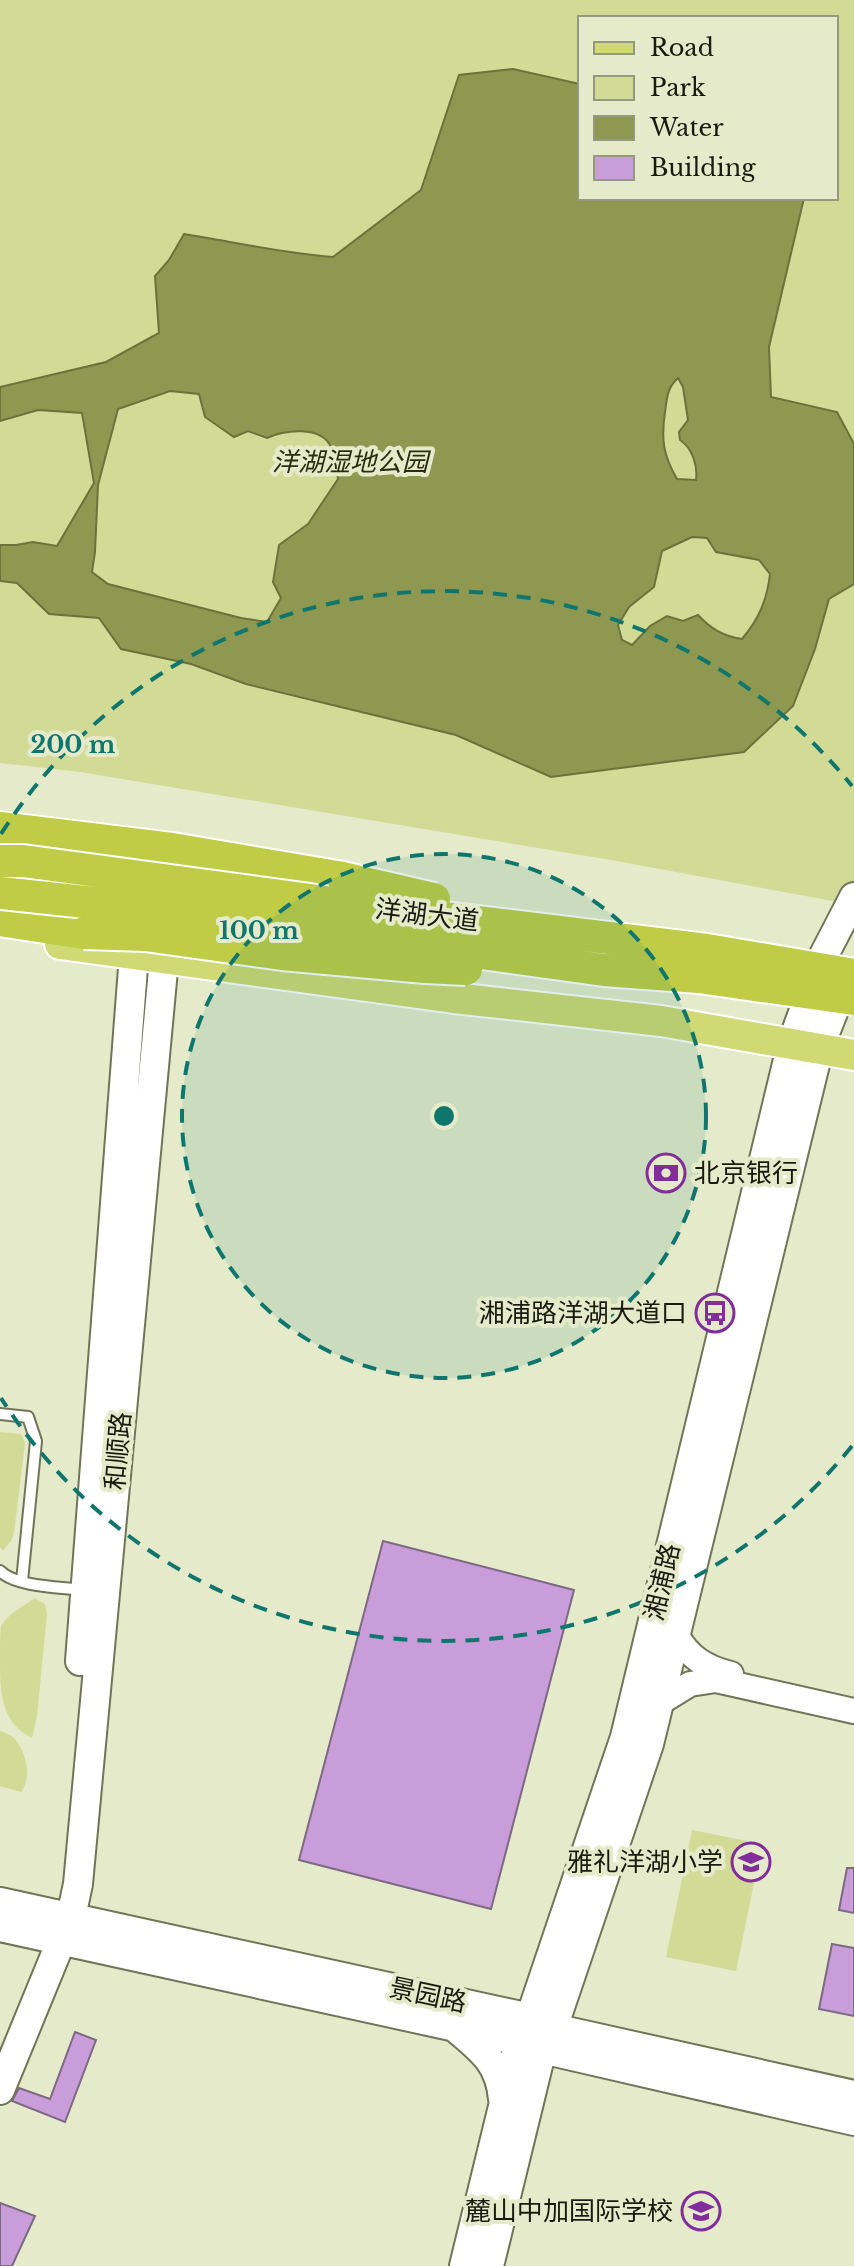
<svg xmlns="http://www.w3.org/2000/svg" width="854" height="2266" font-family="'Libre Baskerville','Noto Sans SC',serif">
<rect width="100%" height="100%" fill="#e5ebca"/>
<path fill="#d1db95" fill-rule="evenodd" d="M 0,0 L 854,0 L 854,905 L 611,860 L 80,772 L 0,763 ZM 580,18 L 836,18 L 836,198 L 580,198 Z
M 0,1432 L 21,1434 L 25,1443 L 14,1533 L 11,1541 L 3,1551 L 0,1547 Z
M 35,1598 L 45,1604 L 47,1614 L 37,1716 L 32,1738 C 0,1722 0,1691 0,1657 C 0,1648 0,1634 1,1626 C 7,1614 24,1606 35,1598 Z
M 0,1731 C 3,1732 10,1735 12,1736 C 26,1749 33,1777 21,1792 L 0,1786 Z
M 692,1830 L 762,1844 L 736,1971 L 666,1957 Z"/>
<path fill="#8e9850" stroke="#6b723c" stroke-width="2" fill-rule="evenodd" d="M 513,69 L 580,84 L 580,198 L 804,198 L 769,347 L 771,397 L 837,412 L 854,444 L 854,584 L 829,599 L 815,649 L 793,706 L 744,752 L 551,777 L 456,735 L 246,684 L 191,664 L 121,649 L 99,618 L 49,614 L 17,583 L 0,581 L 0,545 L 16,545 L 33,542 L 57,546 L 94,483 L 82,413 L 38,410 L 0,421 L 0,387 L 106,362 L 159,333 L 155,276 L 169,260 L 184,234 C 234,242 283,253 333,257 L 421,190 L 459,75 ZM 678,378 L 683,387 L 688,420 L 679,432 L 680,440 C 692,448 698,465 696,480 L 677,479 C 663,455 661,439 665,412 C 667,398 667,388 678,378 ZM 170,391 L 199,394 L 205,417 L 234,437 L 248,431 L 267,438 C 284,430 321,425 331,447 C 335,456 336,469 338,479 L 308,524 L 279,545 L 273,582 L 281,598 L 267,622 L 241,618 L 108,584 L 92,572 L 95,552 L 98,485 L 118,409 ZM 692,537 L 707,538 L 716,552 L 759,560 L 770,574 C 767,600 759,619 742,639 C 723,636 711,629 698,615 L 683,621 L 667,616 L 650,626 L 632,645 L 622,640 L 618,625 L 629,607 L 654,587 L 662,551 Z"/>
<path fill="#c99dd9" stroke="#7c6983" stroke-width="2" d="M 383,1541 L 574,1590 L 491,1909 L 299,1860 Z
M 847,1868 L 854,1868 L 854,1913 L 839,1910 Z
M 832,1944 L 854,1948 L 854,2016 L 819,2009 Z
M 75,2032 L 96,2040 L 65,2122 L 12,2101 L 19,2088 L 50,2099 Z
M 0,2203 L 35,2216 L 12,2266 L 0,2266 Z"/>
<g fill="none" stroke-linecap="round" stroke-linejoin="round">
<g stroke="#707557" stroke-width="14">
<path id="service" d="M 0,1414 L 28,1417 L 36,1441 L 22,1581
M 0,1571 C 16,1587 60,1587 82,1590"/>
</g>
<g stroke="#707557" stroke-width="28">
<path id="tertiary" d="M 676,1634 C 688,1657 706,1668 731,1674
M 659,1703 L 690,1684 L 716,1680 L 854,1711"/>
</g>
<g stroke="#707557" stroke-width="32">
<path id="secondary" d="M 80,1661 L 134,955
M 0,1902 L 530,2018 L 553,2028 L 854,2095
M 0,1927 L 519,2041 L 542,2049 L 854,2121
M 458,2030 C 483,2051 500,2064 503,2099
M 0,2090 L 71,1917 L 78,1884 L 164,959
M 464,2266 L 519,2041 L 530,2018 L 625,1737 L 792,1043 L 824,955 L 854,897
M 489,2266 L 542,2049 L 553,2028 L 649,1744 L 819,1048 L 847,977"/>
</g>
<g stroke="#fff" stroke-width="34">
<path id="primary" d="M 60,944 L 454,998 L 661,1021 L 854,1055"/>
</g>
<g stroke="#fff" stroke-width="36">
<path id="trunk" d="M 0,828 L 172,849 L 343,878
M 0,920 L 84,933"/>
</g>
<use href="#service" stroke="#fff" stroke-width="10"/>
<use href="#tertiary" stroke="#fff" stroke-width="24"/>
<use href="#secondary" stroke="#fff" stroke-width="28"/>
<use href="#primary" stroke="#d0d974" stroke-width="30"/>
<use href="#trunk" stroke="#c0cc46" stroke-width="32"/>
<g stroke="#fff" stroke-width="36" stroke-linecap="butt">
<path id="trunk-bridge" d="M 0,861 L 23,861 L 420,915 L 707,950 L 854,975
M 343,878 L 434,899
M 0,893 L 208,915 L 604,970 L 699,977 L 854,999
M 84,933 L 145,935 L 282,954 L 425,967 L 466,969"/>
</g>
<use href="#trunk-bridge" stroke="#c0cc46" stroke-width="32"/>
</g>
<circle cx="444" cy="1116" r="262" fill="#0f766e" fill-opacity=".12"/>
<g fill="none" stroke="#0f766e" stroke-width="4" stroke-dasharray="14 10">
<circle cx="444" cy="1116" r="262"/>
<path d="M852 1446A525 525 0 0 1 1 1398M1 834A525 525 0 0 1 852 786"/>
</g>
<defs>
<g id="bank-ring" transform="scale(2)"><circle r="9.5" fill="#e5ebca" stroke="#812d9b" stroke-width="1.5"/><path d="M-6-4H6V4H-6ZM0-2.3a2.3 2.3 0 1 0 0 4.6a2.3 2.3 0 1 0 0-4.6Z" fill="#812d9b"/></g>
<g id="bus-ring" transform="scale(2)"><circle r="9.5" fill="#e5ebca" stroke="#812d9b" stroke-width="1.5"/><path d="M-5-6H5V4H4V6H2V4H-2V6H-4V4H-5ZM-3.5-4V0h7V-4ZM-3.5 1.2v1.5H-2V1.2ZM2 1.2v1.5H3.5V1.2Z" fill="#812d9b"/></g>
<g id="school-ring" transform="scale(2)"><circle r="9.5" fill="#e5ebca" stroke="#812d9b" stroke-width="1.5"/><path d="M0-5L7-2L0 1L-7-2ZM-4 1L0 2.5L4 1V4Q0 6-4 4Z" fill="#812d9b"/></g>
</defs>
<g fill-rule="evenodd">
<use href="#bank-ring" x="666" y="1173"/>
<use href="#bus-ring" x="715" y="1313"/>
<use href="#school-ring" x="751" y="1862"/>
<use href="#school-ring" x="701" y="2211"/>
</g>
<g text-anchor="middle" stroke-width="8" stroke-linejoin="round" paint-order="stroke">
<g font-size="26" font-style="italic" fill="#2a2e0e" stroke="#e5ebca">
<text x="350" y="471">洋湖湿地公园</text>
</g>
<g font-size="26" fill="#191b0f" stroke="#e5ebca">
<text transform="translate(427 915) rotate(7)" y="9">洋湖大道</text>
<text transform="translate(118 1451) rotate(-85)" y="9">和顺路</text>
<text transform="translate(662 1582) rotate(-77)" y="9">湘浦路</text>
<text transform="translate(428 1995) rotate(12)" y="9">景园路</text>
</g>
<g font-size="26" fill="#191b0f" stroke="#e5ebca" text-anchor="end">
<text x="694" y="1182" text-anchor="start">北京银行</text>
<text x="687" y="1322">湘浦路洋湖大道口</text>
<text x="723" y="1871">雅礼洋湖小学</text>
<text x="673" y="2220">麓山中加国际学校</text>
</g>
</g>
<circle cx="444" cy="1116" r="12" fill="#0f766e" stroke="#e5ebca" stroke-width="4"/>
<g font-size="24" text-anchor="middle" font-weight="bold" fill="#0f766e" stroke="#e5ebca" stroke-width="8" stroke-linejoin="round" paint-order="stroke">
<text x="73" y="753">200 m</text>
<text x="259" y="939">100 m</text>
</g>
<rect x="578" y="16" width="260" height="184" fill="#e5ebca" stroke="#93987f" stroke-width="2"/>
<rect x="594" y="42" width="40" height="12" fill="#d0d974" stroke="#93987f" stroke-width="2"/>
<text x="650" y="56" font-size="24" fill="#191b0f">Road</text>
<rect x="594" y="76" width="40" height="24" fill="#d1db95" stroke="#93987f" stroke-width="2"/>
<text x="650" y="96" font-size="24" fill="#191b0f">Park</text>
<rect x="594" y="116" width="40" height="24" fill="#8e9850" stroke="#93987f" stroke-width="2"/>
<text x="650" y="136" font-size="24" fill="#191b0f">Water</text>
<rect x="594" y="156" width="40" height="24" fill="#c99dd9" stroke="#93987f" stroke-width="2"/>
<text x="650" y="176" font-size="24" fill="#191b0f">Building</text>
</svg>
